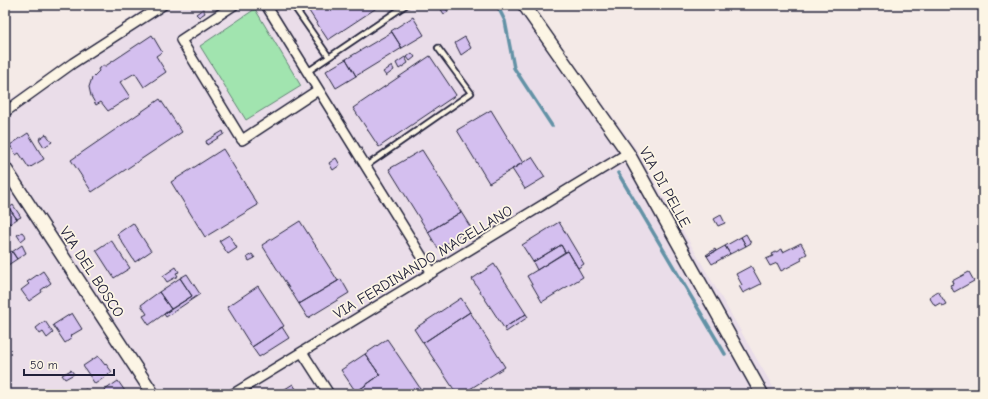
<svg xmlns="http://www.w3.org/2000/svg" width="988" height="399" font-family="'Comic Neue',sans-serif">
<rect width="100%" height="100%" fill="#f4eae7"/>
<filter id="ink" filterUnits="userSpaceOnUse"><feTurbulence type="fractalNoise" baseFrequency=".025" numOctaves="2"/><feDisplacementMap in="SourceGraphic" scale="8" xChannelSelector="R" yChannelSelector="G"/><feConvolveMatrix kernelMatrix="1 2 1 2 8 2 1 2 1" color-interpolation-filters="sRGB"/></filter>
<g filter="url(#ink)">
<path fill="#eadde9" d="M 150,5 L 531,5 L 634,146 L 777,394 L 5,394 L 5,103 Z"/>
<path fill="#a1e4af" stroke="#628375" d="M 255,9 L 301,86 L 246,120 L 200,46 Z"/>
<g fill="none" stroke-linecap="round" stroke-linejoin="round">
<path stroke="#6392a6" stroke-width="3.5" d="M 497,5 L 505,21 L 514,68 L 552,126
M 618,173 L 725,354"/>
</g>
<path fill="#d4bfef" stroke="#22223b" d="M 305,5 L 381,5 L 328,40 Z
M 438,5 L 444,5 L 448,12 L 444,14 Z
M 203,9 L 205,13 L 199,17 L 196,14 Z
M 413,17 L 424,35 L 402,48 L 391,31 Z
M 392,32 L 402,48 L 356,76 L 346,59 Z
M 152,35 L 162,52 L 156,56 L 166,72 L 144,87 L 135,73 L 120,82 L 130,97 L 108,111 L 101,102 L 96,105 L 91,96 L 89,87 L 92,78 L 99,71 L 98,69 L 104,65 L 104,67 Z
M 465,37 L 471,48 L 461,55 L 455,43 Z
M 412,53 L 415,57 L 410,61 L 407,57 Z
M 430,56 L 456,95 L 379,147 L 353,108 Z
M 405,57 L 408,63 L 399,69 L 396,63 Z
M 346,59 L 356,76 L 336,88 L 326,71 Z
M 392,66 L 394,70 L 386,76 L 383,72 Z
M 160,99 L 182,132 L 92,192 L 71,160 Z
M 491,110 L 523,163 L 489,183 L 457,130 Z
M 223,131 L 224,134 L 207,145 L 206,141 Z
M 28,133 L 44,159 L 29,168 L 19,153 L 16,155 L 10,145 Z
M 46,134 L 52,142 L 44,147 L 39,139 Z
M 223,149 L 258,205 L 205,237 L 171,182 Z
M 422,150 L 461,212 L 428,232 L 389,169 Z
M 532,157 L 545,177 L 525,189 L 512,169 Z
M 336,158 L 340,165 L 333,170 L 329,163 Z
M 13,205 L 21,217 L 17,219 L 9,208 Z
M 8,207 L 17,219 L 10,224 L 5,217 L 5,209 Z
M 461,212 L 471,228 L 438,249 L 428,232 Z
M 721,215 L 725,223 L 718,226 L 714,219 Z
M 5,217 L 10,224 L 5,228 Z
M 300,221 L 338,281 L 299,304 L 262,245 Z
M 559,222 L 584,264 L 578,268 L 568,251 L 565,252 L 561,245 L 533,262 L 522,245 Z
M 133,223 L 151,251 L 135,262 L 117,234 Z
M 22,232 L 26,237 L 21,241 L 17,235 Z
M 746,234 L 751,243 L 746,246 L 741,237 Z
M 229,235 L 237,248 L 228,254 L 219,241 Z
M 741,237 L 746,246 L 730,254 L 725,246 Z
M 111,240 L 130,268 L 114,278 L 96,250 Z
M 801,243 L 807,254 L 801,257 L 802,260 L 781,271 L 777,263 L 770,266 L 766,259 L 773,256 L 772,254 L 782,249 L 783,252 Z
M 22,245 L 26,253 L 17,259 L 12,252 Z
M 561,245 L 565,252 L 537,270 L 533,262 Z
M 725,246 L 730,254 L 712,264 L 707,256 Z
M 715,249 L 716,251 L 707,256 L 706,255 Z
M 12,251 L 17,259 L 5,267 L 5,255 Z
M 568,251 L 583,277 L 542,302 L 527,276 Z
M 252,254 L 255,258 L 249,261 L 247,257 Z
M 494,264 L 526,314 L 504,328 L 472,279 Z
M 751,266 L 761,284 L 743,293 L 739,286 L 742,285 L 736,274 Z
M 176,267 L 179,272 L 176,273 L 178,276 L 167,282 L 163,276 Z
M 43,271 L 51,283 L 41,290 L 42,292 L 29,301 L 21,290 L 29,284 L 27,282 Z
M 969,272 L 974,281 L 954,292 L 950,285 L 953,284 L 952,281 Z
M 187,274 L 200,294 L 166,317 L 164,314 L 192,296 L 180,278 Z
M 180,278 L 192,296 L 171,309 L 159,292 Z
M 341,279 L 349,293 L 308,318 L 299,304 Z
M 258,286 L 284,326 L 252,347 L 227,307 Z
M 938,291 L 946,304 L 942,306 L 940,303 L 935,306 L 929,297 Z
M 159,292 L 171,309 L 149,325 L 143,316 L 147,314 L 141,305 Z
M 461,298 L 470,312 L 423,343 L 414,329 Z
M 470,312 L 505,367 L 462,394 L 457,394 L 423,343 Z
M 72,313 L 82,329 L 70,336 L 72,338 L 65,343 L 53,325 Z
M 526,314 L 528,317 L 506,332 L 504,328 Z
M 45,321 L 53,333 L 47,338 L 43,332 L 40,334 L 36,328 Z
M 282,327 L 289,338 L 259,357 L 252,347 Z
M 387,339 L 400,358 L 424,394 L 357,394 L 356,392 L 380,375 L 365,354 Z
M 365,354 L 380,375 L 356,392 L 341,370 Z
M 98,356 L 105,365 L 106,364 L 112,372 L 95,384 L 83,366 Z
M 71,370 L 74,374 L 65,379 L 62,375 Z
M 118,381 L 127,394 L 99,394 Z
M 293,384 L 299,394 L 277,394 Z
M 86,389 L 88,393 L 86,394 L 78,394 Z"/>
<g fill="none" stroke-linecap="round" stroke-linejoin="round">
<g stroke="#22223b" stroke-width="8">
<path id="service" d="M 293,5 L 329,57
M 307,72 L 406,5
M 366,166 L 471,93 L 438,48"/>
</g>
<g stroke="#22223b" stroke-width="12">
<path id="minor" d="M 234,5 L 181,40 L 242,140 L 318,90
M 266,5 L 432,273
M 5,112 L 73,63 L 163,5
M 302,352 L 329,394
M 233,394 L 628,153"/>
</g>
<g stroke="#22223b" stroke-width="15">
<path id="tertiary" d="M 524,5 L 628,153 L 762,394
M 5,168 L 153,394"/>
</g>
<use href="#service" stroke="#fcf5e5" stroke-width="4.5"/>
<use href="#minor" stroke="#fcf5e5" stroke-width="9"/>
<use href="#tertiary" stroke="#fcf5e5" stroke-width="12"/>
</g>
</g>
<g text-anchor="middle" stroke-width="3.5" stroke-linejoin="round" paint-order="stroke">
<g font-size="15" fill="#22223b" stroke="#fcf5e5">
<text transform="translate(665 187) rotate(61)" y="5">VIA DI PELLE</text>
<text transform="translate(423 262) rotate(-31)" y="5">VIA FERDINANDO MAGELLANO</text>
<text transform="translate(92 272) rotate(57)" y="5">VIA DEL BOSCO</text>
</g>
</g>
<rect width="988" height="399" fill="none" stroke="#fcf5e5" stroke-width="20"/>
<rect x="10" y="10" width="968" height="379" fill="none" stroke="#22223b" stroke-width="1.5" filter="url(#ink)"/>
<path d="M24 369v6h90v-6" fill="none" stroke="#22223b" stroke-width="2"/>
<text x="30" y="369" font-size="12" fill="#22223b" stroke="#fcf5e5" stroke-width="3" paint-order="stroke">50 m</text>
</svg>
